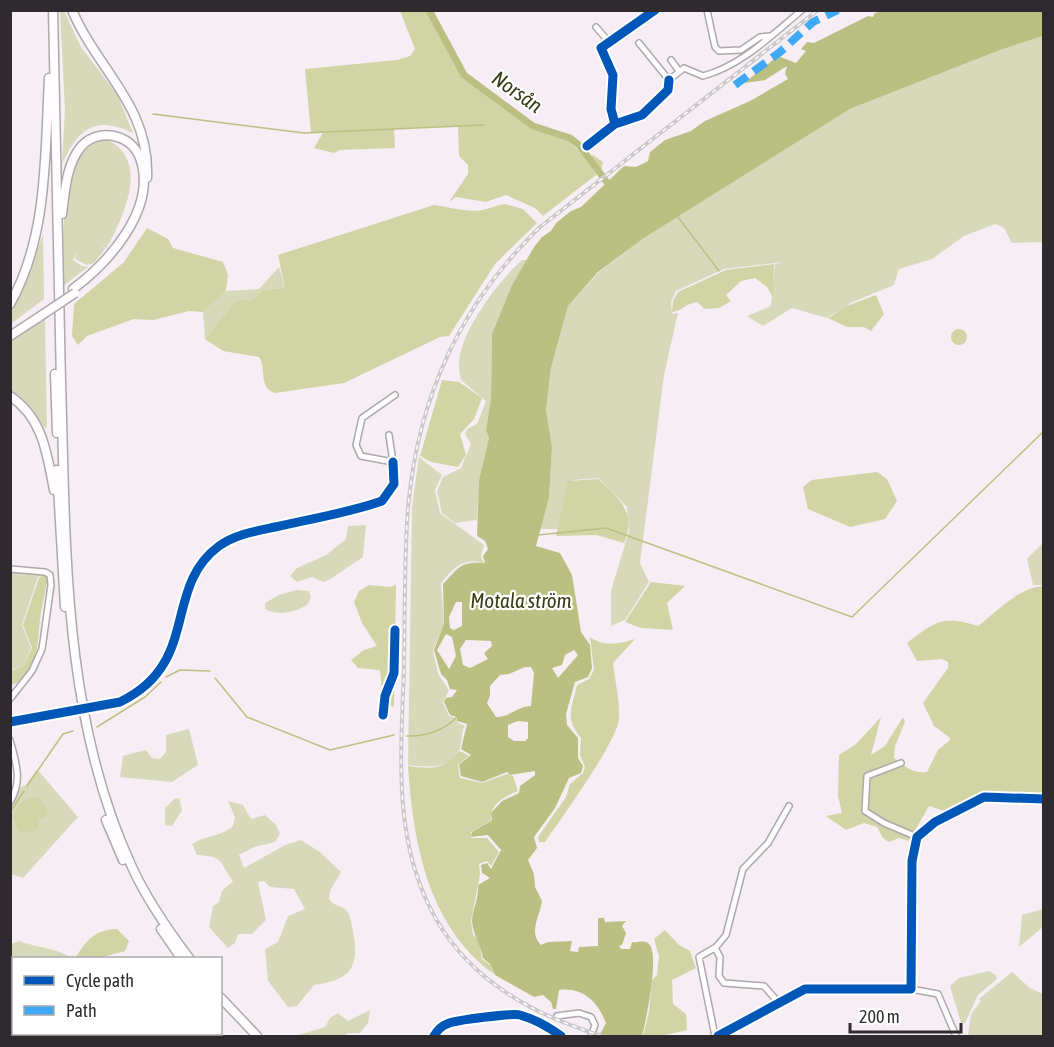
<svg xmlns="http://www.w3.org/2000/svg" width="1054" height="1047" font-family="'Asap Condensed',sans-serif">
<rect width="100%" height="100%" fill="#f6eef4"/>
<path fill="#d7d9bb" d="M 60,11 L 64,11 L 81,47 L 118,96 L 133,133 C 95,115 79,128 62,164 L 65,110 Z
M 1043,36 L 1043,242 L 1012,243 L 1004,228 L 995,224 L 964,236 L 932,259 L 899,269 L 894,285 L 850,303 L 840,313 L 836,312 L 827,318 L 792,308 L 763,326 L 747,316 L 771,306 L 775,264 L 784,262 L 724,269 L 676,291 L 671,302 L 672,314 L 678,313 L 664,375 L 640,563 L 649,582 L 625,620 L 611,626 L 611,591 L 629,531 L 627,507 L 598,478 L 573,480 L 558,529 L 540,529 L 549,498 L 552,447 L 546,410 L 551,368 L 568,306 L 599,272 L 644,238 L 850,109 L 1000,50 Z
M 104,138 C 152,158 124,216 106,249 L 100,242 L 105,249 L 94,263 L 87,265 L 75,259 L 78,250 L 73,260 L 82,266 L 88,267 L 63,286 C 63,247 59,176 88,146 C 91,142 99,140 104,138 Z
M 43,234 L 44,299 L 11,324 L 10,312 L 28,276 Z
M 522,260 L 527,260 L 511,287 L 492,334 L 491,399 L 486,430 L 489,438 L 479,480 L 477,520 L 455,523 L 442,513 L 437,491 L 443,477 L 461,468 L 471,444 L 465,434 L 467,429 L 477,424 L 486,401 L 461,380 C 460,374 458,368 459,362 C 461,331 499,280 522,260 Z
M 279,267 L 285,288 L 262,290 L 253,299 L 235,301 L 205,339 L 203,312 L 226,291 L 259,289 Z
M 42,320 L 45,320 L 47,427 L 44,428 L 32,409 L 11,391 L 11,340 Z
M 419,457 L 442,475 L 435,490 L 440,513 L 484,545 L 481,556 L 484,563 C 462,558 455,567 441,583 L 444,625 L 433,650 L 438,674 L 449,690 L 443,703 L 449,716 L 456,718 L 457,722 L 465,726 C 461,732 462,740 460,748 C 454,770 425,767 408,765 L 412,507 Z
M 366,525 L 363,557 L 329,580 L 323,582 L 312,577 L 297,582 L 290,576 L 297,568 L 326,555 L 346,539 L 348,526 Z
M 1043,543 L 1043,585 L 1033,585 L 1027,559 Z
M 10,572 L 44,573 L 38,577 L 22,625 L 31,648 L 24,665 L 11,670 Z
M 296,590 L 309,591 L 311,598 L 307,605 C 294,613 278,616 265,609 L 265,603 L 279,595 Z
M 189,729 L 198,765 L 172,782 L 120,777 L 123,756 L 146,750 L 152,758 L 160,759 L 166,752 L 166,735 Z
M 37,769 L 78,817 L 23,878 L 11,874 L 10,807 L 19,788 L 26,785 Z
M 179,798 L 182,810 L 172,826 L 165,825 L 165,808 L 174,799 Z
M 228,801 L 243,805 L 251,819 L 265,815 L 276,825 L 280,834 L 275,842 L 254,847 L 239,855 L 244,868 L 285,845 L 301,840 L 320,852 L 341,872 L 330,891 L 329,899 C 334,906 339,905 345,909 C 351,914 351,924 353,931 C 360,967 351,980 314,985 L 297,1006 L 288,1007 L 268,981 L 265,949 L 278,942 L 288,916 L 305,909 L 294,889 L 270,887 L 264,881 L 258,882 L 266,920 L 252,934 L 238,934 L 235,943 L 228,948 L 209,927 L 213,906 L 219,902 L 222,891 L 233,881 C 219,862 224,856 197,855 L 192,844 C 206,835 221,837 233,826 L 235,817 Z
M 1043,909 L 1043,927 L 1019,947 L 1022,915 Z
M 19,941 C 37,948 55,947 72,958 L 14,958 L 14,1032 L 11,1036 L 11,944 Z
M 989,971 L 996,975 L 997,979 L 978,995 L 965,1023 L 961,1023 L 950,986 L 959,978 Z
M 1012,972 L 1030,988 L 1043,994 L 1043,1036 L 968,1036 L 971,1014 L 981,1001 L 979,999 Z
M 370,1010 L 368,1023 L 360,1033 L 348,1033 L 345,1036 L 295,1036 L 325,1027 L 330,1018 L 338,1013 L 348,1021 Z"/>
<path fill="#d1d4a4" d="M 400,11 L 427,11 L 463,78 L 531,127 L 566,138 L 588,160 L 593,155 L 603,162 L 601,171 L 543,216 L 535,208 L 506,195 L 486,202 L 456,197 L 449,202 L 468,174 L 468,165 L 459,156 L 458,126 L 394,129 L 395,148 L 340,150 L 334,153 L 314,148 L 323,133 L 311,133 L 305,69 L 397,60 L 410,56 L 415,49 Z
M 505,204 L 523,209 L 537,223 L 495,264 L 449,336 L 440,337 L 344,383 L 275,393 C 258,388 267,369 259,357 L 223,351 L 205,339 L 235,301 L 253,299 L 262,290 L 285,288 L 278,255 L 434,205 C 449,207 472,214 487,209 C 493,207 498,205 505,204 Z
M 147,228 L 168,239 L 173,248 L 223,262 L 228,275 L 226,291 L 203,312 L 189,311 L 153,320 L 134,319 L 87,336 L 78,345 L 72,336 L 74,304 L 124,262 Z
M 774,264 L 773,297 L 767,287 L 755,278 L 741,281 L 726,295 L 731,301 L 719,308 L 705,309 L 697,302 C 687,303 682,311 672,312 L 673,301 L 678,292 L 726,270 Z
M 876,295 L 884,314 L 871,331 L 864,327 L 847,327 L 828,318 L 847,306 Z
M951 337a8 8 0 1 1 16 0a8 8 0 1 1-16 0Z
M 442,380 L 459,382 L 482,398 L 474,419 L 460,434 L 466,455 L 458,467 L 431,462 L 420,456 Z
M 877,472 L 887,479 L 897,501 L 885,519 L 850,527 L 808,509 L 803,487 L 812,480 Z
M 598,479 C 619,499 637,511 624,543 L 596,535 L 556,536 L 568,481 Z
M 45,573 L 48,578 C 45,592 42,606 40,620 C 37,644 39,677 11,685 L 11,671 L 24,665 L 32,648 L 23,625 L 39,578 Z
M 651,582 L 685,586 L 667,603 L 673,630 L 641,628 L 625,622 Z
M 369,585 L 390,587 L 396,585 L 394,707 L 383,704 L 380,670 L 358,668 L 351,660 L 364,650 L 377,646 L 362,623 L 354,602 L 359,591 Z
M 1043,586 L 1043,797 L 984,792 L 948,812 L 929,806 L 909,841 L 899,838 L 889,842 L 883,838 L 877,827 L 864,823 L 846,830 L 826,816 L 842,813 L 838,796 L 839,755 L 856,744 L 881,717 L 871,755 L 885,746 L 903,717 L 905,722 L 895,746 L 894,758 C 903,766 914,774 927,772 L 938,750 L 950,740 L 949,737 L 934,726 L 923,703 L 948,668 L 948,662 L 942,659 L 917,661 L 907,643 C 935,622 942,615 978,626 C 998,611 1018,588 1043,586 Z
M 590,637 C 603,647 620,644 635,639 L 613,663 C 615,681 620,701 619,719 C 617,742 560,820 545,842 L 539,842 L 538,837 L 566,797 L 570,784 L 583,773 L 585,767 L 580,755 L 581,738 C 564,717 572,709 577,685 L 589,679 L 594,670 Z
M 460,751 L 469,756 L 458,765 L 460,778 L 482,783 L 507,774 L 513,776 L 518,791 C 505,796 489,804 491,820 L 471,832 L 471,838 L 487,838 L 499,852 L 491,866 L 487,861 L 479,864 L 480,874 L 471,921 L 473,935 L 479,940 L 482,959 L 490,965 L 494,974 C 428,927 413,842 408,766 C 434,769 442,770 460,751 Z
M 37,797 L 46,807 L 47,816 L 39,819 L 38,828 L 27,833 L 19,831 L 13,817 C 18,805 23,798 37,797 Z
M 117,929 L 129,941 L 125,951 L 99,958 L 75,958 C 87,940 94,930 117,929 Z
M 665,930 L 679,945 L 690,951 L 696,968 L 672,980 L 673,1004 L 686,1014 L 687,1030 L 660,1036 L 643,1036 L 649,1012 L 652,980 L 657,975 L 659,956 L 654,939 Z"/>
<path fill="#bac081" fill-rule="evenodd" d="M 888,10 L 1043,11 L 1043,36 L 1000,50 L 850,109 L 644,238 L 598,272 L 568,306 L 551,368 L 546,410 L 552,447 L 549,498 L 536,546 L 560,553 L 572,575 L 581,632 L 590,645 L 592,668 L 588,677 L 575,682 L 566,714 L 567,725 L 578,738 L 578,758 L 583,766 L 581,773 L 569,778 L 555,808 L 534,837 L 537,848 L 528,860 L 534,874 L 535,887 L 542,901 C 540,916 528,932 541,945 L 548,942 L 572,941 L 570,951 L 578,952 L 579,947 L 598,946 L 598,918 L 604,918 L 605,922 L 626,921 L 622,926 L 626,933 L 622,945 L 619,946 L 621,949 L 630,949 L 632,942 C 638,943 644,939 649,944 C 660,954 646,1021 642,1036 L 599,1036 L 606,1023 C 598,1002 583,987 559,990 L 556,1009 L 553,1009 L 551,1002 L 543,995 L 534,997 L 495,975 L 490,964 L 483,958 C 481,945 472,933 472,920 C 473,908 479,898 478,885 L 490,878 L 482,873 L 481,865 L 487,863 L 491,869 L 501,850 L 488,835 L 471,837 L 472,832 L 492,820 L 491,813 L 502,801 L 519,793 L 520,786 L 535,775 L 535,771 L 510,775 L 507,772 L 482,782 L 461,776 L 459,765 L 471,755 L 461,749 L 467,724 L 457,721 L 457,717 L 450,715 L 444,702 L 446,698 L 452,697 L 457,690 L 450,689 L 447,680 L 441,674 L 434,650 L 444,624 L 443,584 C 459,567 461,561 485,563 L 483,556 L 488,549 L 485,541 L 477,536 L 479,480 L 489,438 L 486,430 L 491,399 L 492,334 L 511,287 L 534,247 L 542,237 L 551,231 L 556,223 L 571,211 L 581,207 L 624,166 L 636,167 L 648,161 L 650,152 L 665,140 L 691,131 L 705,121 L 750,101 L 788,79 L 785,74 L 787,66 L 765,80 L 744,83 L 778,56 L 796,63 L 806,51 L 801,49 L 807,42 L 814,43 L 868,16 L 873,17 L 875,13 ZM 456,602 L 462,602 L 462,626 L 454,630 L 450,628 L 449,617 ZM 446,634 L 452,637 L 456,656 L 449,669 L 437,650 ZM 466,640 L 491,641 L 492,646 L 484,653 L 488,659 L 470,668 L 463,665 L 460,649 ZM 574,650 L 578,655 L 558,678 L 552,668 L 562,665 L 565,655 ZM 525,667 L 531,667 L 534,673 L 531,706 C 518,706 508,718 496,717 L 487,703 L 490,696 L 490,686 L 500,675 L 509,674 ZM 518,721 L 528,722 L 528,738 L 525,741 L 514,741 L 508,737 L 508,725 Z"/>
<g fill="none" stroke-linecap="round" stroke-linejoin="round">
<path stroke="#bac081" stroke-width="1.5" d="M 153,114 L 304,133 L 484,125
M 678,217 L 719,271
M 538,535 L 606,528 L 852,617 L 1044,431
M 166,677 L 180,670 L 210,671
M 215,678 L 247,717 L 330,750 L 394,735
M 97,727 L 145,697 L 161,682
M 407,736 C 424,737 445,730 457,717
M 27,786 L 63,734 L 73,731
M 10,812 L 24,791"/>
<path stroke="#bac081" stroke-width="7" d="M 429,10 L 464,75 L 533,126 L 570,138 L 579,145 L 606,181"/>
<g stroke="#ada8ac" stroke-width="8">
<path id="minor" d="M 707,10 L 715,47 L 719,51 L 741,50 L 760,37 L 770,36
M 596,27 L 608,41
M 639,43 L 669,80
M 671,60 L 679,71
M 669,80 L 684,68 L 703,76 C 741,66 772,35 802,10
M 615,124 L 611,109 L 613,75 L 601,48 L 655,10
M 587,146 L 615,124 L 642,115 L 668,90 L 669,80
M 389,435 L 393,462 L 361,456 L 356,445 L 362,418 L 395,395
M 10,569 L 45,572 L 50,575 L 51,585 L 42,649 L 32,671 L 10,699
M 88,708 C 98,706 110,705 120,702 C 192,678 165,586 219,546 C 236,534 256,531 275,527 C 310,519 348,513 382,501 L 394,484 L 393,462
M 383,715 L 385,696 L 394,673 L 395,630
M 10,722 L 75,711
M 10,740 C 16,762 23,781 10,802
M 901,763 L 867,776 L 865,811 L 884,823 L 917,837
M 715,948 L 720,957 L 719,976 L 724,983 L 764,986 L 778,1002
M 911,989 L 938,994 L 956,1036
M 557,1016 L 579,1013 L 591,1017 L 595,1025 L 591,1036
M 434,1036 C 437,1031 441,1026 447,1024 C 454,1020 513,1013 520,1015 C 534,1019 550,1028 561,1036
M 715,1036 L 699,957 L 716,947 L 726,935 L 743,869 L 768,843 L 789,806
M 718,1036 L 805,989 L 911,989 L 912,861 L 917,837 L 935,822 L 984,797 L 1044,799"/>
</g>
<g stroke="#ada8ac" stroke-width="11">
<path id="highway" d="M 53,10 C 56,134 58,258 61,382 C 66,544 62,717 132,867 C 147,900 168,930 189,958
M 72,10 C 98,71 150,106 147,178
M 62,214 C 65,192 66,166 80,148 C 96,127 131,133 140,158 C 158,208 109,262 73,289
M 10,304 C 48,237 45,153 49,78
M 10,336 L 39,317
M 55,374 L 57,433
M 10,396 C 43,418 47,454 54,490
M 57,470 L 65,607
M 106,820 L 123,860
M 161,929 L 181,958
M 220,997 L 257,1036"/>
</g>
<use href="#minor" stroke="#fefcfd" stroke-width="5"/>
<use href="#highway" stroke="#fefcfd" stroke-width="8"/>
<g stroke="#ccc9cb" stroke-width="4">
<path id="rail" d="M 602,1036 C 535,1015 473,983 436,919 C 392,842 401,754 404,669 C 405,615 404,562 408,508 C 418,396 461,304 540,227 L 818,10"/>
</g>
<use href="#rail" stroke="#fff" stroke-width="1.5" stroke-dasharray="4.5" stroke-linecap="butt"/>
<g stroke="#ada8ac" stroke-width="11" stroke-linecap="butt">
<path id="highway-bridge" d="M 39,317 L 75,293"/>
</g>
<use href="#highway-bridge" stroke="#fefcfd" stroke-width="8"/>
<path stroke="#3fa9f5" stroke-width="8" stroke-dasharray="15 8" stroke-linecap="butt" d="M 735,85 L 780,52 L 813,22 L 838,10"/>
<g stroke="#fff" stroke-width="13">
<path id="cycleway" d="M 615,124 L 611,109 L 613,75 L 601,48 L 655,10
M 587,146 L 615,124 L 642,115 L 668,90 L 669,80
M 383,715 L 385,696 L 394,673 L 395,630
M 10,722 L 120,702 C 201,663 162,588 219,546 C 236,534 256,531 275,527 C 310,519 348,513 382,501 L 394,484 L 393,462
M 434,1036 C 437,1031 441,1026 447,1024 C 454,1020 513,1013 520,1015 C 534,1019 550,1028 561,1036
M 718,1036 L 805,989 L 911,989 L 912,861 L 917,837 L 935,822 L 984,797 L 1044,799"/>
</g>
<use href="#cycleway" stroke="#0057b8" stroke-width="9"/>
</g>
<g text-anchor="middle" stroke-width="4.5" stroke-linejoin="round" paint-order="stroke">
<g font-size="21" font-style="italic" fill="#393d16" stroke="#fff">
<text transform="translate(517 92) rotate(35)" y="7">Norsån</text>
<text x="521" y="608">Motala ström</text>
</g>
</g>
<rect width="1054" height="1047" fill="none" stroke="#2f2a2e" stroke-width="24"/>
<rect x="12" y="957" width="210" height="78" fill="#ffffff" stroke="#acaaab" stroke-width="1.5"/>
<rect x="24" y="976" width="30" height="9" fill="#0057b8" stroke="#acaaab" stroke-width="1.5"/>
<text x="66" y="987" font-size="18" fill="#2f2a2e">Cycle path</text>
<rect x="24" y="1006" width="30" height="9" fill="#3fa9f5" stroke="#acaaab" stroke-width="1.5"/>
<text x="66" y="1017" font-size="18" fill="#2f2a2e">Path</text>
<path d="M850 1023v9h111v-9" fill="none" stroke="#2f2a2e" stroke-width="3"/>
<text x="859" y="1023" font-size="18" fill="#2f2a2e" stroke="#ffffff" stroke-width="4.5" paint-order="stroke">200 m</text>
</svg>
